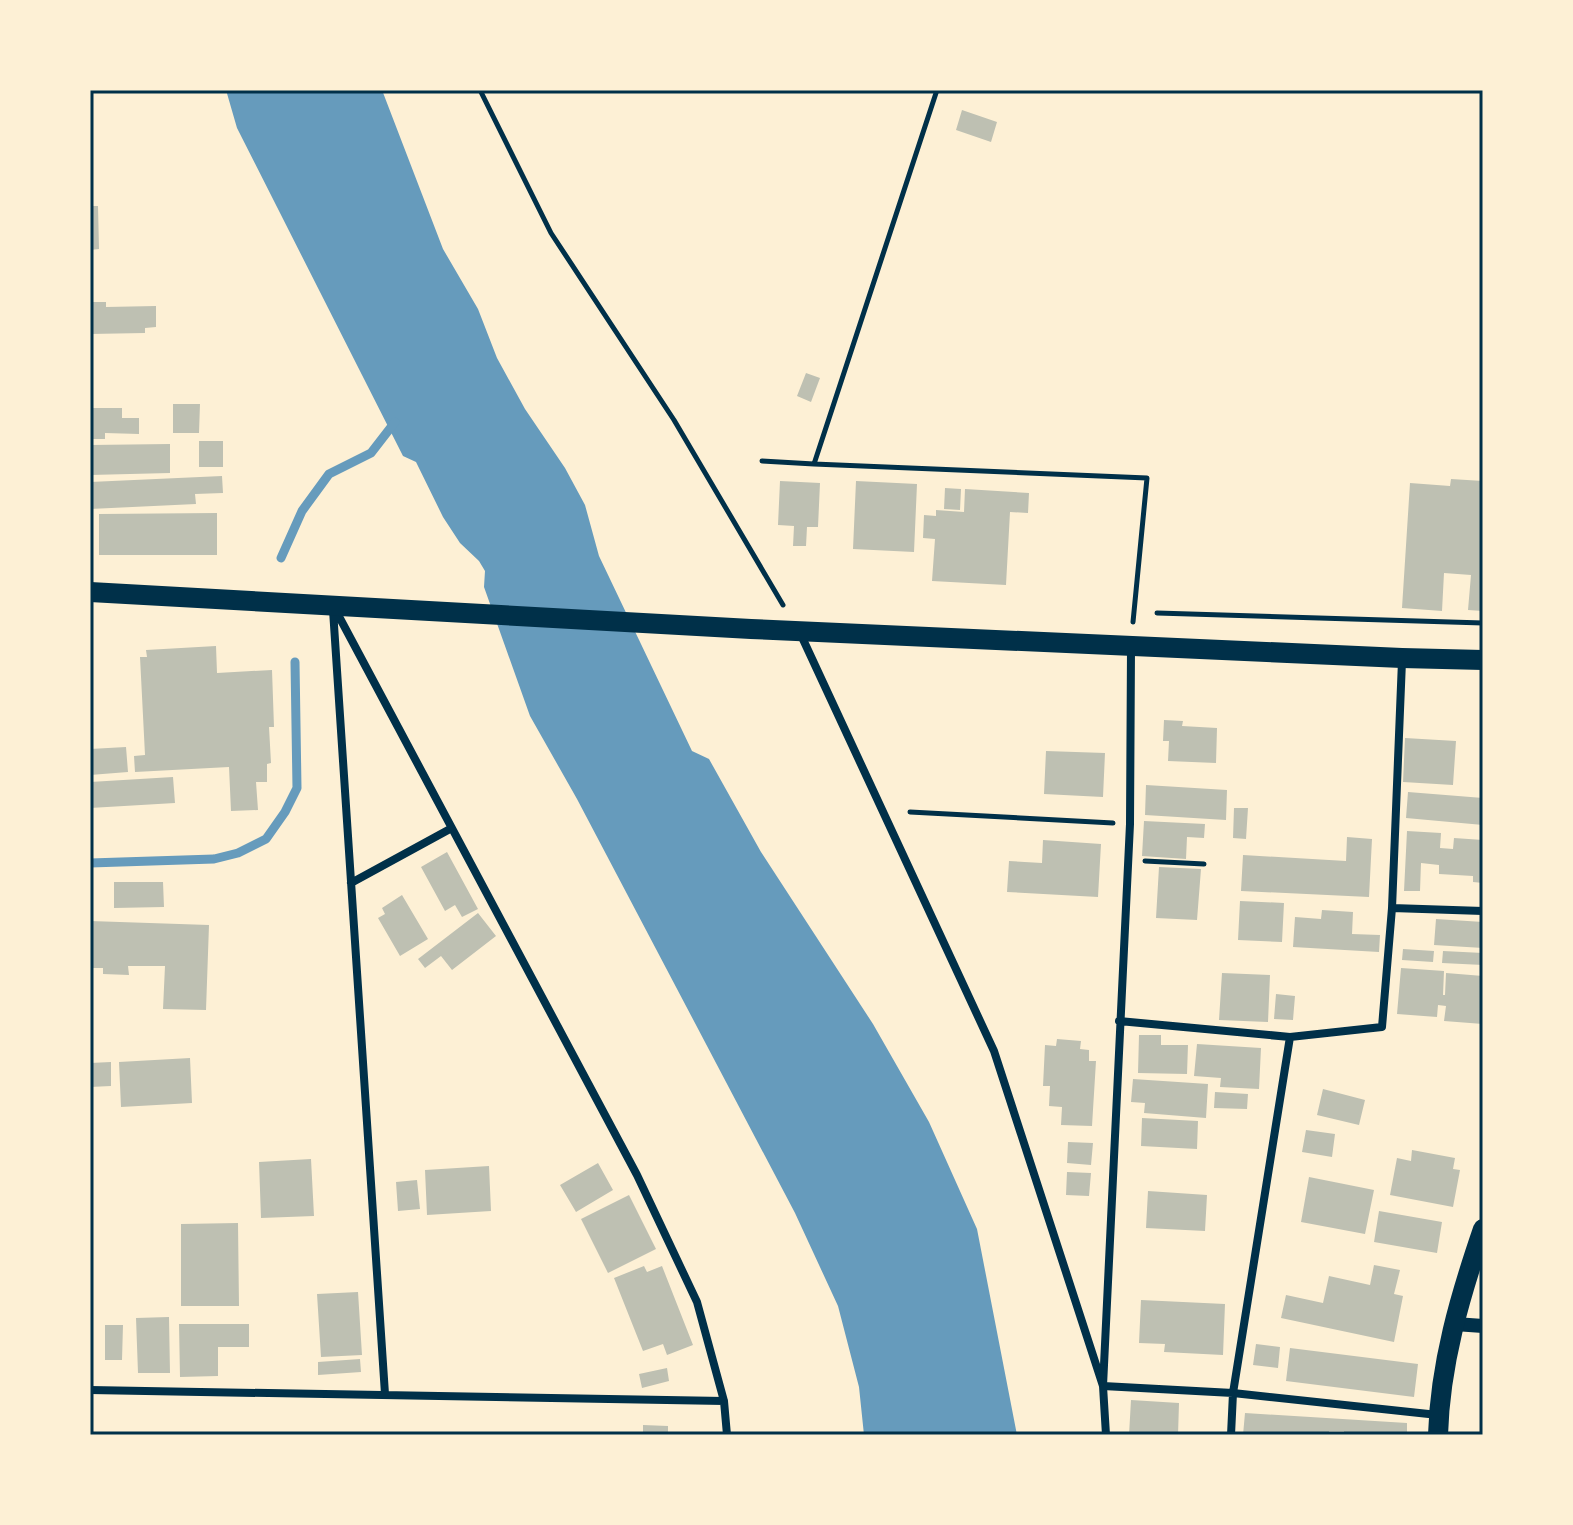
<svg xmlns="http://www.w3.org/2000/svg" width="1573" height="1525" font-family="'Asap Condensed',sans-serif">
<rect width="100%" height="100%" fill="#fdf0d5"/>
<path fill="#669bbc" d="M 226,90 L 382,90 L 443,249 L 478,309 L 497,358 L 525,409 L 565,468 L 585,505 L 599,556 L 692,751 L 709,759 L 761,852 L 873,1024 L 929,1122 L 977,1229 L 1017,1435 L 864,1435 L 859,1387 L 838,1306 L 795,1213 L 577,799 L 530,716 L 484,587 L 485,571 L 479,561 L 460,543 L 443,517 L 416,462 L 403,456 L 237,128 Z"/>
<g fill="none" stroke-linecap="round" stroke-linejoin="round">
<path stroke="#669bbc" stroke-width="9" d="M 281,558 L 302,511 L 329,474 L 371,453 L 395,422
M 90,863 L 214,859 L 238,853 L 266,839 L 285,812 L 297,788 L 295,662"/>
</g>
<path fill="#bec0b2" d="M 962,110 L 997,122 L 991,142 L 956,130 Z
M 90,206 L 98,206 L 99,249 L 90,250 Z
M 90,302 L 106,302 L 106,307 L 156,306 L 156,327 L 145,328 L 145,333 L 90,334 Z
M 806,373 L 820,378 L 811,402 L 797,396 Z
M 173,404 L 200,404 L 199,433 L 173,433 Z
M 90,408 L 122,408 L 122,418 L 139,418 L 139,434 L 105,433 L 105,439 L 90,439 Z
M 199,441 L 223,441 L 223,467 L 199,467 Z
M 170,444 L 170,473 L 90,475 L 90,445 Z
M 222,476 L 223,493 L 195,494 L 196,504 L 90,509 L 90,482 Z
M 1451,479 L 1483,481 L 1483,611 L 1468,610 L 1471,575 L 1444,573 L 1442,611 L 1402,608 L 1410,483 L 1450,486 Z
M 780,481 L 820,483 L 818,527 L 807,527 L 806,546 L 793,546 L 794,526 L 778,525 Z
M 856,481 L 917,484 L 914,552 L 853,549 Z
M 945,488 L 961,489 L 960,510 L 944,509 Z
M 965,489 L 1029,493 L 1028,513 L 1010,512 L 1006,585 L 932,581 L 935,539 L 923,538 L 924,515 L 936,516 L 936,510 L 964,512 Z
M 217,513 L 217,555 L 99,555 L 99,514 Z
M 216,646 L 217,673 L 272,670 L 274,727 L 269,727 L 271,763 L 267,764 L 267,782 L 256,782 L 258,810 L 231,811 L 229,767 L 135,772 L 134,756 L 145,755 L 140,657 L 147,657 L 146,650 Z
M 1164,720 L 1183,721 L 1182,726 L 1217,728 L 1216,763 L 1168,761 L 1169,741 L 1163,741 Z
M 1405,738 L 1456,741 L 1453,785 L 1403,782 Z
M 126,747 L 128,772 L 90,775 L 90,749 Z
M 1046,751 L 1105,753 L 1103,797 L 1044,794 Z
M 173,777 L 175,803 L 90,808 L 90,782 Z
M 1146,785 L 1227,790 L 1226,820 L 1145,815 Z
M 1408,792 L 1483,798 L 1483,825 L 1406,818 Z
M 1234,808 L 1248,808 L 1246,839 L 1233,838 Z
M 1144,821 L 1205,824 L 1204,838 L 1187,837 L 1186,859 L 1142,856 Z
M 1407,831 L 1441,833 L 1440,848 L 1453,849 L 1454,838 L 1483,840 L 1483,883 L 1473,882 L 1473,876 L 1439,874 L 1439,865 L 1421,863 L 1420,891 L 1404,891 Z
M 1347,837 L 1372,839 L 1369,897 L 1241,891 L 1243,855 L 1346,861 Z
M 1043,840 L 1101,844 L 1098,897 L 1007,892 L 1009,861 L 1042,863 Z
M 447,852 L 478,909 L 462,917 L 455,905 L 445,911 L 421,867 Z
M 1159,867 L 1201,869 L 1197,920 L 1156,918 Z
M 114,882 L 163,882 L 164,907 L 114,908 Z
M 402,895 L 428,939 L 400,956 L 378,918 L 385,914 L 382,908 Z
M 1240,901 L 1284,903 L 1282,942 L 1238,940 Z
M 1322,910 L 1353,912 L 1352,934 L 1380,935 L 1379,952 L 1293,947 L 1295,917 L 1321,919 Z
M 478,913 L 496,936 L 452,970 L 441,956 L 425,968 L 418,959 Z
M 1436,919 L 1483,922 L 1483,948 L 1434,945 Z
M 90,921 L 209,925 L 206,1010 L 163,1009 L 165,966 L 128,966 L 129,975 L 103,974 L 103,968 L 90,968 Z
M 1403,949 L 1434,951 L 1433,962 L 1402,960 Z
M 1443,951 L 1483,953 L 1483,965 L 1442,963 Z
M 1401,968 L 1444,971 L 1443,995 L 1445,995 L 1446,973 L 1483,976 L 1483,1024 L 1444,1021 L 1446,1006 L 1438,1005 L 1437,1017 L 1397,1014 Z
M 1222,973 L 1270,975 L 1268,1022 L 1219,1020 Z
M 1276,994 L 1295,996 L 1293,1020 L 1274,1019 Z
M 1139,1035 L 1161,1035 L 1161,1045 L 1188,1045 L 1187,1074 L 1138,1073 Z
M 1057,1039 L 1081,1041 L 1080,1049 L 1089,1050 L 1089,1061 L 1096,1061 L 1092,1126 L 1061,1125 L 1062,1107 L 1049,1106 L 1050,1086 L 1043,1086 L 1045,1045 L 1056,1046 Z
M 1197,1044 L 1261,1048 L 1259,1089 L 1220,1087 L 1221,1078 L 1194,1076 Z
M 190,1058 L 192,1103 L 121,1107 L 119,1062 Z
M 111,1062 L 111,1086 L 90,1087 L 90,1063 Z
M 1133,1079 L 1208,1084 L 1206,1118 L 1144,1113 L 1145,1103 L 1131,1102 Z
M 1323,1089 L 1365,1100 L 1359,1125 L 1317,1115 Z
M 1215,1092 L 1248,1094 L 1247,1109 L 1214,1108 Z
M 1142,1118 L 1198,1121 L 1197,1149 L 1141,1146 Z
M 1306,1130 L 1335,1134 L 1332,1157 L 1302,1152 Z
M 1068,1142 L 1093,1143 L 1091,1165 L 1067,1163 Z
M 1412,1150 L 1455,1158 L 1453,1169 L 1460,1170 L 1453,1207 L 1390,1195 L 1397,1158 L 1411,1161 Z
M 311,1159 L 314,1216 L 261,1218 L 259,1162 Z
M 598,1163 L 613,1190 L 576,1212 L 560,1185 Z
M 489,1166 L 491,1211 L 427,1215 L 425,1170 Z
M 1067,1172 L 1091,1173 L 1089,1196 L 1066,1195 Z
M 1309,1177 L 1374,1190 L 1365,1234 L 1301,1222 Z
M 417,1180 L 420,1209 L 398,1211 L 396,1182 Z
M 1148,1191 L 1207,1195 L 1205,1231 L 1146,1228 Z
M 629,1195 L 656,1249 L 608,1273 L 581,1219 Z
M 1379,1211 L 1442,1222 L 1437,1253 L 1374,1242 Z
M 238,1223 L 239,1306 L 181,1306 L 181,1224 Z
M 1374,1265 L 1400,1270 L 1394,1294 L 1403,1296 L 1394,1342 L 1281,1318 L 1286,1295 L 1323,1303 L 1329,1276 L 1370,1285 Z
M 644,1266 L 647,1272 L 662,1266 L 693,1345 L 667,1355 L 663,1344 L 643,1351 L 614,1278 Z
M 358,1292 L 362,1355 L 321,1357 L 317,1294 Z
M 1141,1300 L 1225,1304 L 1223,1355 L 1164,1352 L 1165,1344 L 1139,1343 Z
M 169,1317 L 170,1373 L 138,1373 L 136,1318 Z
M 179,1324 L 249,1324 L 249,1347 L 218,1347 L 218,1376 L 180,1377 Z
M 105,1325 L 123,1325 L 122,1360 L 105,1360 Z
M 1256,1344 L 1280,1347 L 1278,1368 L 1253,1365 Z
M 1290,1348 L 1418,1364 L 1414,1397 L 1286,1381 Z
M 360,1359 L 361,1372 L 318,1375 L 318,1362 Z
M 667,1368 L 669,1381 L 642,1388 L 639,1374 Z
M 1131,1400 L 1179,1403 L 1178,1435 L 1129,1435 Z
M 1245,1413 L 1407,1423 L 1407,1435 L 1344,1435 L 1344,1431 L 1329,1431 L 1329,1435 L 1243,1435 Z
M 643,1425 L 668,1426 L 668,1435 L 643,1435 Z"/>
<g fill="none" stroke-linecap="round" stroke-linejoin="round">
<path stroke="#003049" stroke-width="5" d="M 480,90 L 551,233 L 674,420 L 783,605
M 937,90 L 814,464 L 1147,478 L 1133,622
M 762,461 L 814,464
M 1157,613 L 1483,623
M 910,812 L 1113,823
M 1145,861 L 1204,864"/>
<path stroke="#003049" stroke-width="8" d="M 335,609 L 637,1175 L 697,1302 L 724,1401 L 727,1435
M 333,610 L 385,1394
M 801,635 L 994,1051 L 1103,1386
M 351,883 L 450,829
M 1392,908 L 1483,911
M 1119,1021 L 1290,1037 L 1233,1393 L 1231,1435
M 1290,1037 L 1382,1027 L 1392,908 L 1402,661
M 1103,1386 L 1233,1393 L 1438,1415
M 90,1390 L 724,1401
M 1106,1435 L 1103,1386 L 1130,824 L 1131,649"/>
<path stroke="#003049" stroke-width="14" d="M 1455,1324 L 1483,1326"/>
<path stroke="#003049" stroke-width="20" d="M 90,592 L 751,629 L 1402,658 L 1483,660
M 1438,1435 C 1440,1364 1460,1296 1483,1229"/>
</g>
<rect width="1573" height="1525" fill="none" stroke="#fdf0d5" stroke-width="184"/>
<rect x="92" y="92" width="1389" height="1341" fill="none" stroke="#003049" stroke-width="3"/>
</svg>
